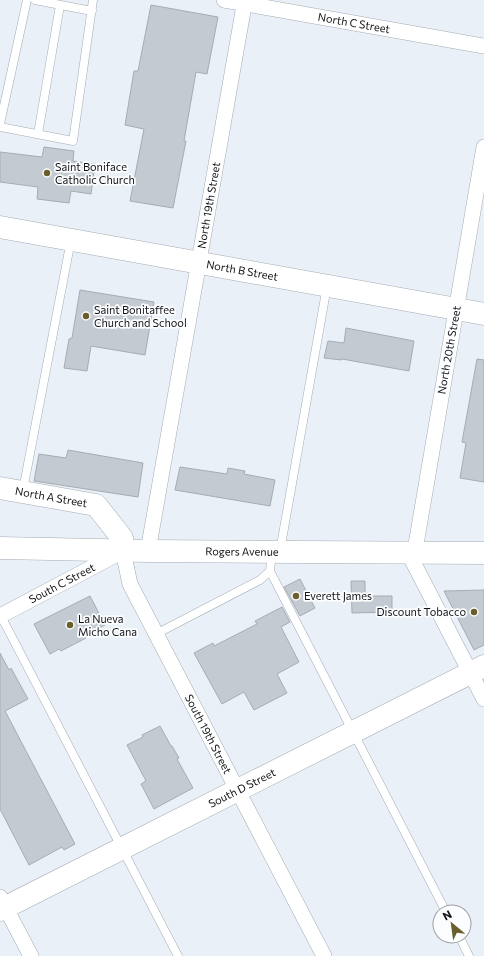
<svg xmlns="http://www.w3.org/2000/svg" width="484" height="956" font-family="Commissioner,sans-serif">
<rect width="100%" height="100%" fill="#eaf0f8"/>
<path fill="#c3cad1" stroke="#a6acb3" d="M 151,5 L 218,17 L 207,74 L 196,72 L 184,141 L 186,141 L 173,208 L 130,201 L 144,129 L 125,125 L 134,71 L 138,71 Z
M 44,147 L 74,151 L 73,161 L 95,164 L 91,194 L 71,191 L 69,203 L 37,199 L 38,187 L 0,182 L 0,152 L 42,157 Z
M 80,290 L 154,302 L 145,355 L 91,346 L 87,371 L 64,368 L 69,339 L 72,338 Z
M 346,328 L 414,341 L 409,371 L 342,359 L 341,360 L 324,358 L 328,341 L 344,343 Z
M 477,359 L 484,360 L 484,482 L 460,478 L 466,443 L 462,442 Z
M 68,450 L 143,463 L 138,497 L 34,481 L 39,454 L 66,458 Z
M 180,467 L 227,474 L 228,468 L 245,471 L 244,474 L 275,480 L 270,506 L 175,490 Z
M 300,579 L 315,608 L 300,616 L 284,587 Z
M 351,581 L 365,581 L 365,596 L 392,596 L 392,612 L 352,613 Z
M 484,590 L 484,645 L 474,650 L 444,591 Z
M 90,596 L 105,625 L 84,636 L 86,638 L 61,651 L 59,649 L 50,654 L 34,624 Z
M 282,607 L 290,622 L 281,627 L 299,662 L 277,674 L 287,693 L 254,710 L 244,692 L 222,704 L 194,653 L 213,643 L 214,646 L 257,624 L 255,621 Z
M 0,653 L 9,670 L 11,668 L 28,699 L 5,711 L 75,844 L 64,850 L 62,847 L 29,865 L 0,809 Z
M 160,726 L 171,746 L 172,746 L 179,758 L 177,759 L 193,788 L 154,809 L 141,784 L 146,781 L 127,745 L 143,737 L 142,735 Z"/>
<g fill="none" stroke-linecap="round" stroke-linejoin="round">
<g stroke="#a5abb2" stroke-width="9">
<path id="lane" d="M 35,0 L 92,11
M 0,124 L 27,0
M 0,127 L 73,141 L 93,0
M 38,134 L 60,5
M 23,490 L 71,240
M 280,551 L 327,286
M 272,552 L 270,571 L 271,573 L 446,912
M 1,616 L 178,956
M 156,634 L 260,580 L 270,571
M 459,936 L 469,956"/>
</g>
<g stroke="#a5abb2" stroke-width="16">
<g id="street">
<path id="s1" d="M 224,0 L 484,46"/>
<path d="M 484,147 L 413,562 L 484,699"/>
<path id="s2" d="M 148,551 L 245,0"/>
<path id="s3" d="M 0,616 L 123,551 L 130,584 L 324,956"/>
<path d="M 0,897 L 31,956"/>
</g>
</g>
<g stroke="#a5abb2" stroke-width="23">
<g id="secondary">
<path id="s4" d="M 0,227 L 484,314"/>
<path id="s5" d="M 0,488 L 96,505 L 122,538 L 123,551"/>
<path id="s6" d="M 0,910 L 484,666"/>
</g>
</g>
<g stroke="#a5abb2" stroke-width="23">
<g id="primary">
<path id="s7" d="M 0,548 L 148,551 L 484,553"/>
</g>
</g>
<use href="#lane" stroke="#fff" stroke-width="8"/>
<use href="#street" stroke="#fff" stroke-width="15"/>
<use href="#secondary" stroke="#fff" stroke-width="22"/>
<use href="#primary" stroke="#fff" stroke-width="22"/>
</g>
<g fill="#6a5e2b" stroke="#fcfdff" stroke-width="1.5">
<circle cx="47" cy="173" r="4"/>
<circle cx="86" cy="316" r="4"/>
<circle cx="296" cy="596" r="4"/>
<circle cx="474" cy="612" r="4"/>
<circle cx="70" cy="625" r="4"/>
</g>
<g text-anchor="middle" stroke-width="3.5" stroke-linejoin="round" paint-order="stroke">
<g font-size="11" fill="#111316" stroke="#fcfdff">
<text dy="4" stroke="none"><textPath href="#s1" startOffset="132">North C Street</textPath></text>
<text dy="4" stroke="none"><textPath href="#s2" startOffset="351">North 19th Street</textPath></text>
<text dy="4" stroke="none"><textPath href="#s4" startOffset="246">North B Street</textPath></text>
<text transform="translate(449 350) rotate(-80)" y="4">North 20th Street</text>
<text dy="4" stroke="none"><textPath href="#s5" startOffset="52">North A Street</textPath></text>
<text dy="4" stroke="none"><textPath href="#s7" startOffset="242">Rogers Avenue</textPath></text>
<text dy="4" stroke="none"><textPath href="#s3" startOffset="70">South C Street</textPath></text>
<text dy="4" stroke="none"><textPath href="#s3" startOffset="342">South 19th Street</textPath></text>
<text dy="4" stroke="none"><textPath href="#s6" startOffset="271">South D Street</textPath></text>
</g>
<g font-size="11" fill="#111316" stroke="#fcfdff" text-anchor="start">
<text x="55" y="171">Saint Boniface<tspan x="55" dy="13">Catholic Church</tspan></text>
<text x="94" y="314">Saint Bonitaffee<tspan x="94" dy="13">Church and School</tspan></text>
<text x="304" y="600">Everett James</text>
<text x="466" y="616" text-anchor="end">Discount Tobacco</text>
<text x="78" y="623">La Nueva<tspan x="78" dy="13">Micho Cana</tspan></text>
</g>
</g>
<g transform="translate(452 924) rotate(331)"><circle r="19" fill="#fcfdff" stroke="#9e9fa2"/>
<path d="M0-3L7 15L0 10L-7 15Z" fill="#6a5e2b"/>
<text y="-6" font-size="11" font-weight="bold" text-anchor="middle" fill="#111316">N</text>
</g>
</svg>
